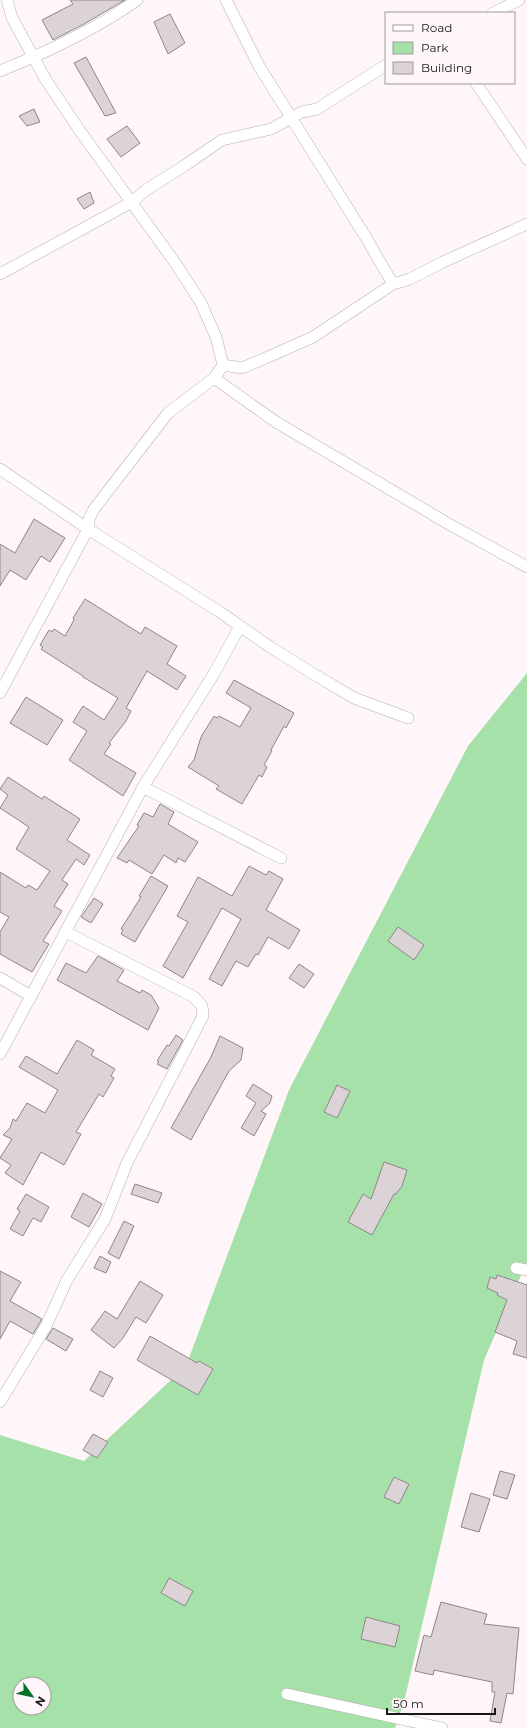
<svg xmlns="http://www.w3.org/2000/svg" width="527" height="1728" font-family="Montserrat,sans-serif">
<rect width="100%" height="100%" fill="#fef6f9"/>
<path fill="#a6e1aa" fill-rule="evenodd" d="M 527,673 L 527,1262 L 484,1360 L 404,1702 L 395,1728 L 0,1728 L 0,1435 L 84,1461 L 186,1366 L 289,1090 L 468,746 ZM 20,1684 L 44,1684 L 44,1708 L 20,1708 Z"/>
<path fill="#dbd3d6" stroke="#8e8689" d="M 70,0 L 125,0 L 84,24 L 53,40 L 42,20 L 73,4 Z
M 170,14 L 185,43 L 168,54 L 154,22 Z
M 86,57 L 116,113 L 105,116 L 74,63 Z
M 34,109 L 40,122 L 27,126 L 19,116 Z
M 127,126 L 140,143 L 121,157 L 107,139 Z
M 90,192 L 94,203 L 84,209 L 77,199 Z
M 34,519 L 65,538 L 50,562 L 41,556 L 26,580 L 10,570 L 0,586 L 0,544 L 15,553 Z
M 85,599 L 141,634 L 145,627 L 177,646 L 167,664 L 186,676 L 177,690 L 147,671 L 126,708 L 131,711 L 126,721 L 109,743 L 111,744 L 104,754 L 136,773 L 123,796 L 69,760 L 87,731 L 73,722 L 83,706 L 104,720 L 118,698 L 83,677 L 83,676 L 41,649 L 43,647 L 40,645 L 49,630 L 52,632 L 54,629 L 65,636 L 74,620 L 73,618 Z
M 234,680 L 294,713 L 286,728 L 284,726 L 271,750 L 272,751 L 264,765 L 267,767 L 262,777 L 259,775 L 242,804 L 216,789 L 219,786 L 188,767 L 194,760 L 201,737 L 214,716 L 217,718 L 219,716 L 240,727 L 251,708 L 226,693 Z
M 26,697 L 63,720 L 47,745 L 10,723 Z
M 8,777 L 42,799 L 44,796 L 80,819 L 67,840 L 90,855 L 84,865 L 76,859 L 62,880 L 68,884 L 54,906 L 62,911 L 43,941 L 49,944 L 32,972 L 0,954 L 0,932 L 9,917 L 0,912 L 0,872 L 26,888 L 28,885 L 37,890 L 50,871 L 16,849 L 29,827 L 0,808 L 8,795 L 0,789 Z
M 160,804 L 174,812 L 168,824 L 198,842 L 185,862 L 178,858 L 176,863 L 164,855 L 152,874 L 129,860 L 127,863 L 117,858 L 139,826 L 137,825 L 144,813 L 153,817 Z
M 249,866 L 266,875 L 269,871 L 283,879 L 266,910 L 300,930 L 289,949 L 268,937 L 258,955 L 256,954 L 248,967 L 236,961 L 222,986 L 209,979 L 241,919 L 222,908 L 183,978 L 163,966 L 188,922 L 177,916 L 198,877 L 232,896 Z
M 151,876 L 168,886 L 135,942 L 121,934 L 123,930 L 121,929 L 141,897 L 139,896 Z
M 94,898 L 103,904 L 91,923 L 81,917 Z
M 398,927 L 424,945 L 414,960 L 388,941 Z
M 98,956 L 124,970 L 117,981 L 140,993 L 142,990 L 151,995 L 159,1008 L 148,1030 L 57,980 L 66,963 L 86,973 Z
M 299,964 L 314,974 L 304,988 L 289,978 Z
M 176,1035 L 183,1040 L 167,1069 L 157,1064 L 159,1062 L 157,1061 L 167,1045 L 169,1046 Z
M 220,1036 L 243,1048 L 241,1060 L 229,1071 L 191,1140 L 171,1128 L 211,1057 Z
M 77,1040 L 94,1050 L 91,1055 L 115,1069 L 111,1076 L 114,1078 L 103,1097 L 99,1094 L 76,1132 L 81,1134 L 64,1165 L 41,1152 L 23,1185 L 5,1173 L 11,1165 L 0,1158 L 12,1139 L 3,1135 L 10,1128 L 13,1119 L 16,1121 L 27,1103 L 45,1113 L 58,1090 L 19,1067 L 26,1056 L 57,1074 Z
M 253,1084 L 272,1096 L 270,1103 L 261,1111 L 266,1114 L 254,1136 L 241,1128 L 256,1103 L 246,1096 Z
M 337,1085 L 350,1091 L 337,1118 L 324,1112 Z
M 384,1162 L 407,1170 L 402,1186 L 396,1194 L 394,1194 L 372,1235 L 348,1222 L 363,1194 L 371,1199 Z
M 135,1184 L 162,1193 L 158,1203 L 131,1194 Z
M 83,1193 L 102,1204 L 89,1227 L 71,1217 Z
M 26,1194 L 49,1207 L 41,1222 L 33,1218 L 23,1236 L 10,1229 L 20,1211 L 17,1209 Z
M 124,1221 L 134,1226 L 119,1259 L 108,1253 Z
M 100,1256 L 111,1262 L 106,1273 L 94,1268 Z
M 0,1271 L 21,1282 L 10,1301 L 42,1319 L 33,1334 L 10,1321 L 0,1339 Z
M 497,1275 L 527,1285 L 527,1358 L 513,1354 L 517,1341 L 495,1332 L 507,1300 L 497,1295 L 498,1293 L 487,1288 L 490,1277 L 496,1279 Z
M 140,1281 L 163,1295 L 146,1323 L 136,1317 L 123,1338 L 114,1348 L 91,1330 L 105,1311 L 117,1319 Z
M 53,1328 L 73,1339 L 66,1351 L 46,1339 Z
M 150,1336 L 197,1363 L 199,1361 L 213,1369 L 198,1395 L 137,1360 Z
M 100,1371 L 113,1378 L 103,1397 L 90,1390 Z
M 93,1434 L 108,1442 L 97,1458 L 83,1450 Z
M 500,1471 L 515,1475 L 507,1499 L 493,1495 Z
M 394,1477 L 409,1484 L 399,1504 L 384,1497 Z
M 471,1493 L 490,1499 L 479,1532 L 461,1527 Z
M 169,1578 L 193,1591 L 185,1606 L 161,1593 Z
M 441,1602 L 487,1614 L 484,1624 L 519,1628 L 513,1694 L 507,1693 L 501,1723 L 490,1721 L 495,1692 L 492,1692 L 492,1682 L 434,1670 L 433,1675 L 415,1671 L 424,1635 L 431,1637 Z
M 366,1617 L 400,1626 L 395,1647 L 361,1639 Z"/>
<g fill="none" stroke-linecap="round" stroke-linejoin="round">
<g stroke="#b7afb2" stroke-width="12">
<path id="street" d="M 226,0 L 259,66 L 365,236 L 393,284
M 493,13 L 519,0
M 0,71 C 47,52 95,30 137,0
M 476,83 L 527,159
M 0,274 L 132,202 L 146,190 L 184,166 L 222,140 L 271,129 L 302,112 L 317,109 L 386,65
M 223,365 L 242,368 L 275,354 L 313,337 L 393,284 L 410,279 L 443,262 L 527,224
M 214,378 L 276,422 L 447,523 L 527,567
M 0,469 L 88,529 L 220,612 L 270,647 L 312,673 L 354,698 L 408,718
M 0,693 L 88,529 L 89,519 L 94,509 L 168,413 L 214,378 L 223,365 L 216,337 L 201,303 L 176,264 L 80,131 L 46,80 L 12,18 L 7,0
M 143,787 L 281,858
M 0,978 L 31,996
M 0,1054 L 143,787 L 215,672 L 240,626
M 516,1268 L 527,1270
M 0,1402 L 46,1326 L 67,1280 L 105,1219 L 127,1163 L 203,1016 L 202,1006 L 194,997 L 66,932
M 287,1694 L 442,1728"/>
</g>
<use href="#street" stroke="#fff" stroke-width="11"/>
</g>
<rect x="385" y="12" width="130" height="72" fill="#fef6f9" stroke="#a29c9f"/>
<rect x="393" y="25" width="20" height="6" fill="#ffffff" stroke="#a29c9f"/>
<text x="421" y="32" font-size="12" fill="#181617">Road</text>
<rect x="393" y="42" width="20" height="12" fill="#a6e1aa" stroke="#a29c9f"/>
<text x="421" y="52" font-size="12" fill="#181617">Park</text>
<rect x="393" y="62" width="20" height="12" fill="#dbd3d6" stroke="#a29c9f"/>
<text x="421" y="72" font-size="12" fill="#181617">Building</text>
<g transform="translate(32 1696) rotate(123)"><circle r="19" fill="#fef6f9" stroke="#a29c9f"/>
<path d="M0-3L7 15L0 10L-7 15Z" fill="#007022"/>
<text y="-6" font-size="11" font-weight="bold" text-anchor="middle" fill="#181617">N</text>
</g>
<path d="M387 1708v6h108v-6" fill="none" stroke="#181617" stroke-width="2"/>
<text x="393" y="1708" font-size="12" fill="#181617" stroke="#fef6f9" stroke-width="3" paint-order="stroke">50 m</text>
</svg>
